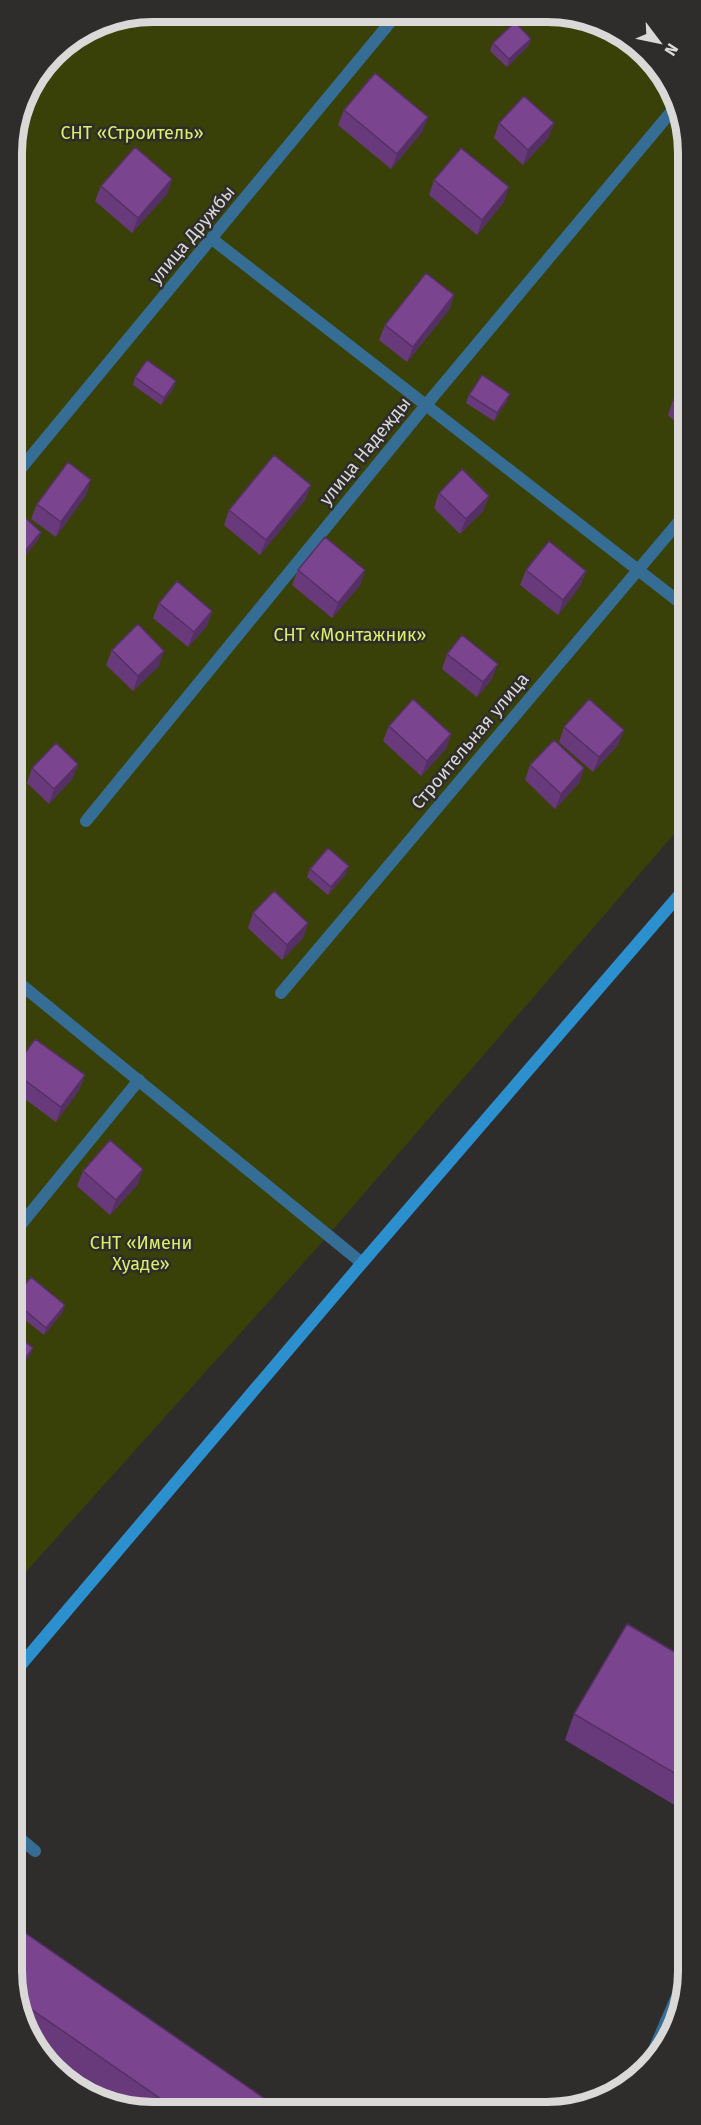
<svg xmlns="http://www.w3.org/2000/svg" width="701" height="2125" font-family="'Fira Sans',sans-serif">
<rect width="100%" height="100%" fill="#2f2d2b"/>
<path fill="#3a4108" d="M 154,12 L 575,15 L 647,53 L 686,126 L 687,819 L 324,1240 L 14,1585 L 12,144 L 26,91 L 60,47 L 100,23 Z"/>
<g fill="none" stroke-linecap="round" stroke-linejoin="round">
<path stroke="#356d94" stroke-width="12" d="M 15,1834 L 35,1851
M 666,2021 L 677,2028"/>
<path stroke="#356d94" stroke-width="12" d="M 212,239 L 687,608
M 13,478 L 397,14
M 86,821 L 426,405 L 676,106
M 13,978 L 362,1263
M 281,993 L 687,512
M 14,1233 L 139,1080
M 644,2073 L 689,1968"/>
<path stroke="#2c90ce" stroke-width="12" d="M 14,1673 L 362,1263 L 687,886"/>
</g>
<path fill="#693a7b" d="M 531,39 L 528,46 L 507,67 L 490,51 L 493,43 Z
M 344,110 L 428,117 L 422,132 L 391,169 L 338,125 Z
M 499,123 L 554,123 L 548,138 L 523,165 L 494,138 Z
M 172,179 L 167,194 L 132,233 L 95,201 L 101,186 Z
M 434,180 L 504,202 L 477,235 L 429,195 Z
M 454,295 L 449,310 L 407,362 L 379,340 L 385,325 Z
M 135,377 L 173,389 L 161,405 L 133,385 Z
M 687,386 L 687,432 L 668,415 L 673,400 Z
M 469,395 L 507,401 L 494,421 L 466,403 Z
M 311,485 L 305,500 L 260,555 L 224,525 L 229,510 Z
M 439,493 L 489,496 L 483,511 L 460,534 L 434,508 Z
M 86,495 L 56,537 L 31,519 L 37,504 Z
M 13,526 L 41,532 L 38,540 L 17,565 L 13,561 Z
M 298,570 L 365,570 L 360,585 L 332,618 L 292,585 Z
M 526,570 L 586,571 L 580,586 L 558,615 L 520,585 Z
M 159,603 L 212,611 L 207,626 L 188,647 L 153,618 Z
M 112,650 L 159,666 L 133,691 L 106,665 Z
M 447,654 L 492,679 L 477,697 L 442,669 Z
M 389,726 L 451,734 L 446,749 L 421,776 L 383,741 Z
M 564,727 L 618,745 L 593,772 L 559,742 Z
M 78,764 L 72,779 L 49,804 L 27,783 L 32,768 Z
M 530,765 L 584,768 L 579,783 L 555,809 L 525,780 Z
M 310,869 L 346,874 L 328,895 L 307,877 Z
M 253,913 L 308,923 L 303,938 L 282,960 L 248,928 Z
M 14,1069 L 85,1075 L 79,1090 L 56,1122 L 14,1091 Z
M 83,1171 L 138,1184 L 110,1215 L 77,1186 Z
M 14,1298 L 62,1313 L 44,1335 L 14,1311 Z
M 688,1660 L 688,1813 L 565,1740 L 574,1714 Z
M 15,1926 L 281,2110 L 130,2110 L 42,2049 L 15,1999 Z"/>
<path fill="#553064" d="M 531,39 L 528,46 L 507,67 L 509,59 Z
M 428,117 L 422,132 L 391,169 L 397,154 Z
M 554,123 L 548,138 L 523,165 L 528,150 Z
M 172,179 L 167,194 L 132,233 L 138,218 Z
M 509,187 L 504,202 L 477,235 L 482,220 Z
M 454,295 L 449,310 L 407,362 L 413,347 Z
M 176,381 L 173,389 L 161,405 L 164,398 Z
M 510,394 L 507,401 L 494,421 L 497,413 Z
M 91,480 L 86,495 L 56,537 L 61,522 Z
M 311,485 L 305,500 L 260,555 L 266,540 Z
M 489,496 L 483,511 L 460,534 L 466,519 Z
M 41,532 L 38,540 L 17,565 L 20,557 Z
M 365,570 L 360,585 L 332,618 L 338,603 Z
M 586,571 L 580,586 L 558,615 L 563,600 Z
M 212,611 L 207,626 L 188,647 L 194,632 Z
M 164,651 L 159,666 L 133,691 L 138,676 Z
M 498,664 L 492,679 L 477,697 L 483,682 Z
M 624,730 L 618,745 L 593,772 L 599,757 Z
M 451,734 L 446,749 L 421,776 L 427,761 Z
M 78,764 L 72,779 L 49,804 L 54,789 Z
M 584,768 L 579,783 L 555,809 L 561,794 Z
M 349,866 L 346,874 L 328,895 L 331,887 Z
M 308,923 L 303,938 L 282,960 L 287,945 Z
M 85,1075 L 79,1090 L 56,1122 L 61,1107 Z
M 143,1169 L 138,1184 L 110,1215 L 116,1200 Z
M 65,1305 L 62,1313 L 44,1335 L 46,1328 Z
M 33,1348 L 30,1355 L 14,1378 L 14,1373 Z"/>
<path fill="#7a448f" stroke="#553064" stroke-width="1.5" d="M 515,22 L 531,39 L 509,59 L 493,43 Z
M 375,73 L 428,117 L 397,154 L 344,110 Z
M 524,96 L 554,123 L 528,150 L 499,123 Z
M 135,147 L 172,179 L 138,218 L 101,186 Z
M 461,148 L 509,187 L 482,220 L 434,180 Z
M 426,273 L 454,295 L 413,347 L 385,325 Z
M 147,360 L 176,381 L 164,398 L 135,377 Z
M 482,375 L 510,394 L 497,413 L 469,395 Z
M 687,386 L 687,412 L 673,400 Z
M 274,455 L 311,485 L 266,540 L 229,510 Z
M 68,462 L 91,480 L 61,522 L 37,504 Z
M 462,469 L 489,496 L 466,519 L 439,493 Z
M 22,515 L 41,532 L 20,557 L 13,551 L 13,526 Z
M 325,537 L 365,570 L 338,603 L 298,570 Z
M 549,541 L 586,571 L 563,600 L 526,570 Z
M 177,581 L 212,611 L 194,632 L 159,603 Z
M 138,624 L 164,651 L 138,676 L 112,650 Z
M 462,635 L 498,664 L 483,682 L 447,654 Z
M 413,699 L 451,734 L 427,761 L 389,726 Z
M 589,699 L 624,730 L 599,757 L 564,727 Z
M 554,740 L 584,768 L 561,794 L 530,765 Z
M 56,743 L 78,764 L 54,789 L 32,768 Z
M 328,848 L 349,866 L 331,887 L 310,869 Z
M 274,891 L 308,923 L 287,945 L 253,913 Z
M 35,1039 L 85,1075 L 61,1107 L 14,1072 L 14,1069 Z
M 110,1140 L 143,1169 L 116,1200 L 83,1171 Z
M 31,1277 L 65,1305 L 46,1328 L 14,1301 L 14,1298 Z
M 14,1333 L 33,1348 L 14,1373 Z
M 627,1624 L 688,1660 L 688,1781 L 574,1714 Z
M 15,1926 L 281,2110 L 177,2110 L 15,1998 Z
M 480,2099 L 509,2110 L 476,2110 Z"/>
<g text-anchor="middle" stroke-width="5" stroke-linejoin="round" paint-order="stroke">
<g font-size="18" fill="#dcef69" stroke="#2f2d2b">
<text x="132" y="139">СНТ «Строитель»</text>
<text x="350" y="641">СНТ «Монтажник»</text>
<text x="141" y="1249">СНТ «Имени<tspan x="141" dy="21">Хуаде»</tspan></text>
</g>
<g font-size="18" fill="#dad9d7" stroke="#2f2d2b">
<text transform="translate(192 235) rotate(-50)" y="6">улица Дружбы</text>
<text transform="translate(365 451) rotate(-51)" y="6">улица Надежды</text>
<text transform="translate(470 741) rotate(-50)" y="6">Строительная улица</text>
</g>
</g>
<path d="M0 0H701V2125H0ZM153 22H547A131 131 0 0 1 678 153V1971A131 131 0 0 1 547 2102H153A131 131 0 0 1 22 1971V153A131 131 0 0 1 153 22Z" fill="#2f2d2b" fill-rule="evenodd"/>
<path fill="none" stroke="#dad9d7" stroke-width="8" d="M153 22H547A131 131 0 0 1 678 153V1971A131 131 0 0 1 547 2102H153A131 131 0 0 1 22 1971V153A131 131 0 0 1 153 22Z"/>
<g transform="translate(659 42) rotate(122)" stroke="#2f2d2b" stroke-width="4.5" paint-order="stroke">
<path d="M0-4.5L10 22L0 15L-10 22Z" fill="#dad9d7"/>
<text y="-9" font-size="16" font-weight="bold" text-anchor="middle" fill="#dad9d7">N</text>
</g>
</svg>
